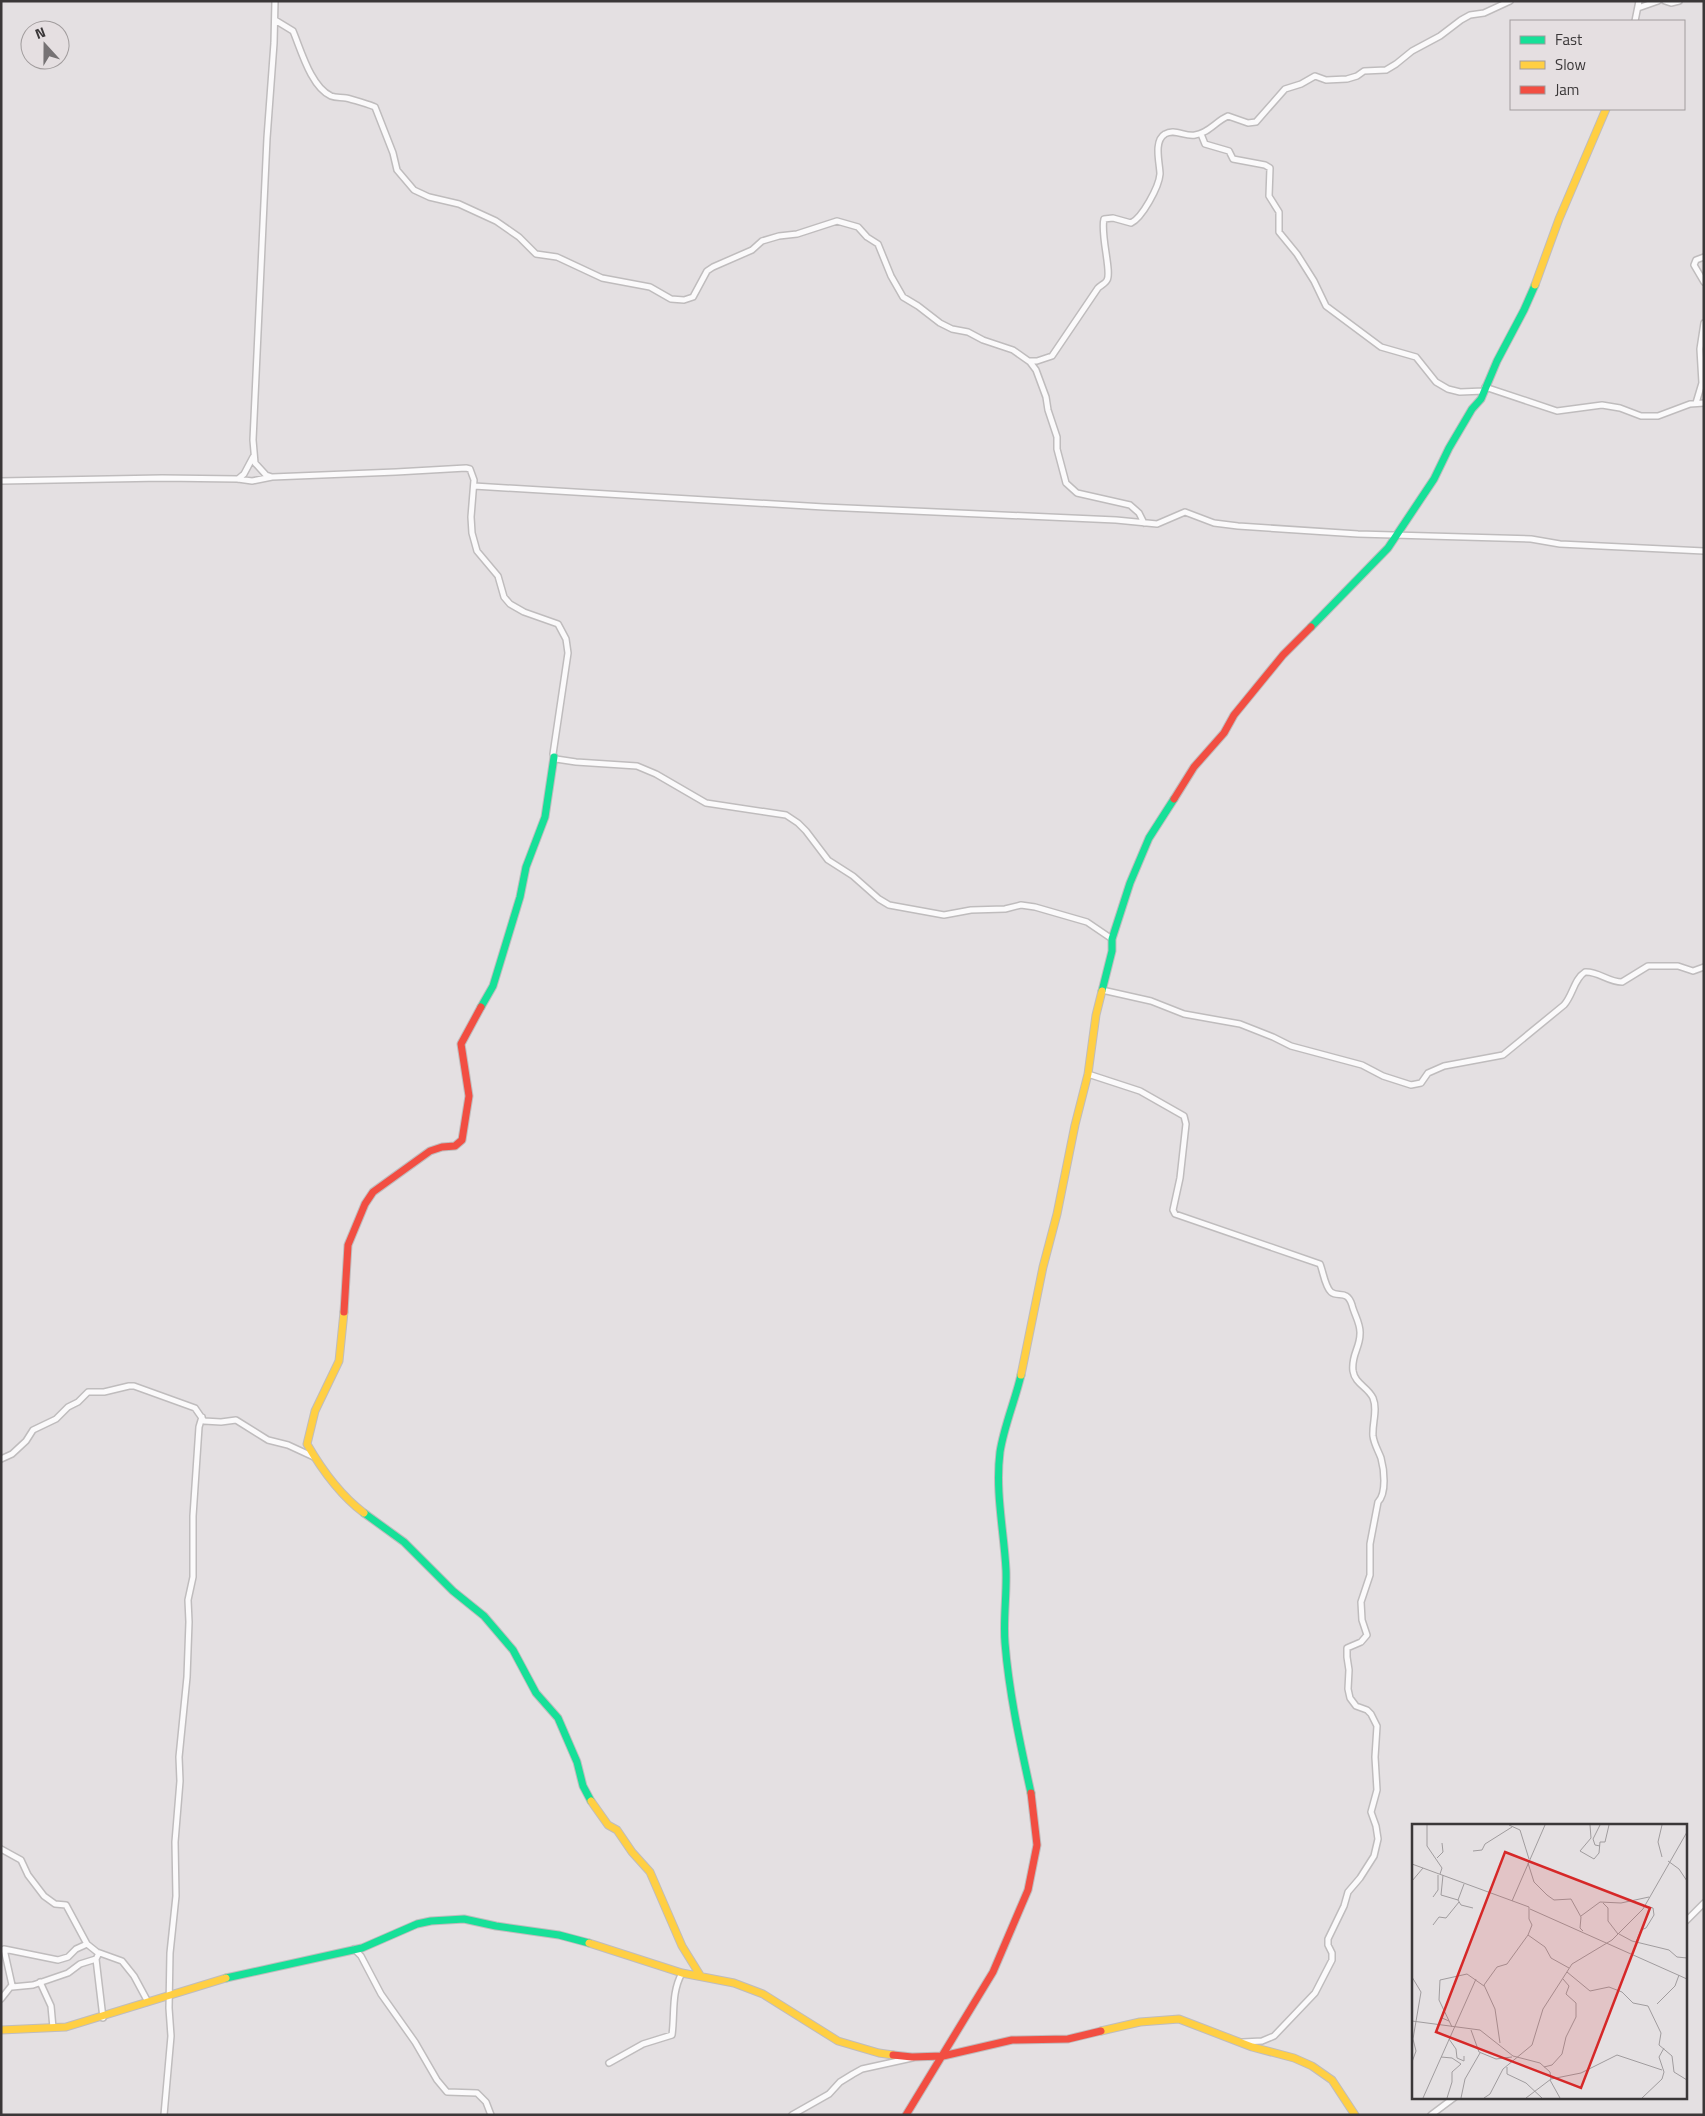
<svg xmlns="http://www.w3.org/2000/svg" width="1705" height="2116" font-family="'Titillium Web',sans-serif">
<rect width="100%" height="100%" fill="#e4e0e2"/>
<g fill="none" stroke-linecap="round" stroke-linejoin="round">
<g stroke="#bfbcbd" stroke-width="8">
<path id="street" d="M 1665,1 L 1671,3 L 1679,1
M 1638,8 L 1658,1
M 275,20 L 293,31 C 301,50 311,87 331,96 C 336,98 341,97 346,98 C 351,99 371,105 375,107 L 393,153 L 397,170 L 414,190 L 429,197 L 459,204 L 496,221 L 519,237 L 536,254 L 557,257 L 602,278 L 650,287 L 671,299 L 684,300 L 693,297 L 707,271 L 713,267 L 752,250 L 762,241 L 779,236 L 797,234 L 837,221 L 858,227 L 867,237 L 878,244 L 891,276 L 903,297 L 918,306 L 940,323 L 952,329 L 968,332 L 983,340 L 1013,350 L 1030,362 L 1036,370 L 1046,397 L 1048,410 L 1057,437 L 1057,449 L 1066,483 L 1077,493 L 1130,505 L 1139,513 L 1144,523
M 1635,21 L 1639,1
M 1201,134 L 1205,144 L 1229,151 L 1233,159 L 1265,165 L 1270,168 L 1269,196 L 1279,212 L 1279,232 L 1297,254 L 1314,281 L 1326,306 L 1381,347 L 1416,357 L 1436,382 L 1448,389 L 1460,392 L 1484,391
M 1704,257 L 1696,260 L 1694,265 L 1704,282
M 1030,361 L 1037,361 L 1052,356 L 1098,288 C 1101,285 1106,283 1107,280 C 1112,272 1100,234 1104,219 L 1113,218 L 1131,223 C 1142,218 1159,187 1160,174 C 1160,164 1153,141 1165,134 C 1174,128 1185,137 1195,135 C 1209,133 1216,121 1228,116 L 1248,123 L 1256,122 L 1285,89 L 1301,84 L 1315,76 L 1326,80 L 1347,79 L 1357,76 L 1364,71 L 1386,70 L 1396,64 L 1412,51 L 1440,36 L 1461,20 L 1470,15 L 1484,13 L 1510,1
M 1485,387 L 1557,411 L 1602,405 L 1620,408 L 1641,416 L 1658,416 L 1690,404 L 1704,403
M 1696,403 L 1702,383 L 1700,349 L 1704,323
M 272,477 L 266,475 L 255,463 L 253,440 L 267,138 L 274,43 L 275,1
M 238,479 L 244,474 L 253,457
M 1,481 L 162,478 L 238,479 L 252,481 L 272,477 L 396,472 L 466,468 L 470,469 L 474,480 L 471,517 L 472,533 L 477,551 L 498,576 L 504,597 L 510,604 L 524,612 L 558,624 L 566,639 L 568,653 L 553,754 L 556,759 L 576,762 L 637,766 L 656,774 L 706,803 L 786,815 L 798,823 L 806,831 L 828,860 L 853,876 L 879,899 L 889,905 L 944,915 L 971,910 L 1005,909 L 1021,905 L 1035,907 L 1087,922 L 1112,939
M 474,486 L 824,507 L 1116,520 L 1157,524 L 1185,512 L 1214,523 L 1238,526 L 1358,534 L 1531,539 L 1560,544 L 1704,551
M 1102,990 L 1151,1001 L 1184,1014 L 1240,1024 L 1273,1037 L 1291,1046 L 1362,1065 L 1383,1076 L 1411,1085 L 1421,1083 L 1428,1073 L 1444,1066 L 1503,1055 L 1564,1005 C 1573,995 1574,979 1585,972 C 1598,971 1608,982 1622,982 L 1648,966 L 1678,966 L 1693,971 L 1704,967
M 1088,1074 L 1140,1091 L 1184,1116 L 1186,1124 L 1180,1178 L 1173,1210 L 1175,1214 L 1320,1264 C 1323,1271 1325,1287 1331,1292 C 1338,1298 1347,1289 1352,1305 C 1354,1314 1361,1324 1360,1334 C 1360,1348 1351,1355 1353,1371 C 1355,1384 1368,1387 1373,1398 C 1378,1410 1372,1423 1373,1436 C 1374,1444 1378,1450 1381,1458 C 1384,1469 1387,1493 1378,1502 L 1370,1544 L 1370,1575 L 1361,1602 L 1362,1620 L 1367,1635 L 1361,1642 L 1347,1648 L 1347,1657 L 1349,1670 L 1348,1689 L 1350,1698 L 1356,1706 L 1367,1710 L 1371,1714 L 1377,1726 L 1375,1757 L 1377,1790 L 1371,1812 L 1376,1826 L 1378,1839 L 1374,1856 L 1360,1878 L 1348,1892 L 1344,1906 L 1328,1939 L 1328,1945 L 1332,1953 L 1332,1960 L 1315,1993 L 1274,2036 L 1262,2041 L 1243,2042
M 1,1459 L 12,1454 L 26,1441 L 33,1430 L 56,1419 L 68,1407 L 78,1402 L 88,1392 L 104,1392 L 129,1386 L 134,1386 L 195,1408 L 204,1421 L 221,1422 L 236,1420 L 268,1440 L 288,1445 L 314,1457
M 1,1849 L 21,1860 L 28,1875 L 44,1896 L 55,1904 L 66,1905 L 87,1944 L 97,1952 L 122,1961 L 134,1976 L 148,2002
M 1686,1921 L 1704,1903
M 354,1949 L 361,1956 L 381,1994 L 415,2042 L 437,2080 L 447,2092 L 477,2093 L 486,2102 L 491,2115
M 96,1959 L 103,2018
M 40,1982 L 51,2006 L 53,2028
M 12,1987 L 33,1985 L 68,1973 L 80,1964 L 96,1959 L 99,1953
M 1,1999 L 12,1985 L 4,1949 L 58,1960 L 68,1957 L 76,1949 L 87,1944
M 609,2063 L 643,2044 L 672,2035 C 675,2013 671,1993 682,1973
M 164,2115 L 171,2036 L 169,2008 L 170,1953 L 176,1896 L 175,1842 L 180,1781 L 179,1757 L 187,1677 L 189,1622 L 188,1600 L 193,1577 L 193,1516 L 199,1427 L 202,1417
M 792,2115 L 829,2094 L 840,2082 L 853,2074 L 862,2069 L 912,2058
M 1431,2115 L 1455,2097"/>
</g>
<g stroke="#bfbcbd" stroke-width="9">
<path id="fast" d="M 1311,627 L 1388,548 L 1434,479 L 1449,448 L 1472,409 L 1481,399 L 1497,361 L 1524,310 L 1535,285
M 1102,991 L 1112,951 L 1112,939 L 1130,883 L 1149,838 L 1174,799
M 481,1007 L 493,986 L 520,897 L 526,867 L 545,817 L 554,757
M 1021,1375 C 1015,1401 1004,1426 1000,1452 C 995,1492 1004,1531 1006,1570 C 1007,1594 1003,1619 1005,1643 C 1009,1693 1020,1743 1031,1793
M 364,1513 L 404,1542 L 453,1591 L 484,1616 L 513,1650 L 536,1693 L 558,1718 L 577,1762 L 583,1786 L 591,1801
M 226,1978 L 362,1948 L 417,1924 L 431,1921 L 464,1919 L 496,1926 L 559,1935 L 589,1943"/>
</g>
<g stroke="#bfbcbd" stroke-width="9">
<path id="slow" d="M 1535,285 L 1559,219 L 1606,109
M 344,1312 L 339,1361 L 315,1411 L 307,1444 C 322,1470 340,1495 364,1513
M 1021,1375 L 1043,1267 L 1057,1214 L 1075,1125 L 1088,1074 L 1096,1015 L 1102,991
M 591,1801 L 608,1825 L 617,1830 L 632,1852 L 650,1872 L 682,1946 L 700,1975
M 589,1943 L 682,1973 L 734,1983 L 763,1994 L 838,2041 L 879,2053 L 893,2055
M 1,2030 L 66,2027 L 226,1978
M 1101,2031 L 1140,2022 L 1179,2019 L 1252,2047 L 1294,2058 L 1312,2066 L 1332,2080 L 1355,2115"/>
</g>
<g stroke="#bfbcbd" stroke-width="9">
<path id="jam" d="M 1174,799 L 1194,767 L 1224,733 L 1234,715 L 1283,655 L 1311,627
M 344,1312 L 348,1245 L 365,1204 L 373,1192 L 430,1151 L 442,1147 L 455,1146 L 462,1140 L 469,1096 L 461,1044 L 481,1007
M 893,2055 L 912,2057 L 943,2056 L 1012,2040 L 1068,2039 L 1101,2031
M 906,2115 L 993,1972 L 1028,1890 L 1037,1845 L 1031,1793"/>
</g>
<use href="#street" stroke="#fbfafb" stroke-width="5"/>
<use href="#fast" stroke="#16e098" stroke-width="7"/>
<use href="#slow" stroke="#ffcf43" stroke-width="7"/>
<use href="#jam" stroke="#f24e42" stroke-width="7"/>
</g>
<g transform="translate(1412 1824)">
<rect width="275" height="275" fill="#e4e0e2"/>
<path fill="none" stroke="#a09c9e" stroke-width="1" d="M 15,1 L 15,22 L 30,44 L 28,50M 97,1 L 108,6 L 117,35M 178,1 L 179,14 L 168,27 L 182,35 L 187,29 L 188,18 L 193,18 L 197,1M 250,1 L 246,18 L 250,33M 188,22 L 183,21 L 181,15 L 188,1M 61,27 L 70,26 L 73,20 L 100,3M 25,34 L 31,28 L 30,19M 256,37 L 267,45 L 275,57M 116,39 L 122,58 L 135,71 L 142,76 L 159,75 L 169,93 L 168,104 L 171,107M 0,40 L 117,83 L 117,95 L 120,101 L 116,111 L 133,123 L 139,134 L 157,144M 31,51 L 29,71 L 46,76M 0,57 L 11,44M 52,60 L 46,76 L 49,81 L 61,84M 21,73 L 26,66 L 26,51M 100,77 L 133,1M 191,79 L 196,84 L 196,97 L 206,110M 118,85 L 275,155M 169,92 L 188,78 L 209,79 L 237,73M 21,101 L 27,93 L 34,94 L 47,78M 207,110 L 220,117 L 257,126 L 265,133 L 275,134M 224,118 L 229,106 L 234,104 L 242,91 L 241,84 L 233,82M 155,148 L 178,167 L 197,163 L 210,168 L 221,179 L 236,182 L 249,209 L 247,221 L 260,232 L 262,248 L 275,256M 0,153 L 9,168 L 1,215 L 4,227 L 0,238M 245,180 L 263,162 L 267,151M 0,197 L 68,206 L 101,232 L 128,239 L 138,248 L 139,255 L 114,274M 26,201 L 30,194 L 37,197M 40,203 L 27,176 L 28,156 L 55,150 L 72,162M 59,206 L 67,228 L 84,235 L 100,233M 37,215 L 44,225 L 45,234 L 52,237 L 52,232M 88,219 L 83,185 L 72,161 L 85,143 L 95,140 L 116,111M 29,233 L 40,234 L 49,240 L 40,248 L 40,258 L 35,274M 95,243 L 95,250 L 114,259 L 130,274M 132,243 L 140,241 L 150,230 L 154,213 L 164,193 L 164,179 L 154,170 L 157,162 L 151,155M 139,255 L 169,249 L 205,231 L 250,246M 138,256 L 148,274M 11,274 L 64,155M 49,274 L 53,255 L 68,229M 72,274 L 78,270 L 91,245 L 120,221 L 131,185 L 160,140 L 200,116 L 231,85 L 275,8M 230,274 L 250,255 L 252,248 L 247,233 L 252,224"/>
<path fill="#d62828" fill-opacity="0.15" stroke="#d62828" stroke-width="2.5" d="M 93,28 L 238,84 L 169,264 L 24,208 Z"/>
<rect width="275" height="275" fill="none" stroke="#3a3738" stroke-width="2.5"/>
</g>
<rect width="1705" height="2116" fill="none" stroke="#3a3738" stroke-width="5"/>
<rect x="1510" y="20" width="175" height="90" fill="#e5dfe1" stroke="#a19c9d"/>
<rect x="1520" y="36" width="25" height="8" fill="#16e098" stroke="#a19c9d"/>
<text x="1555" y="45" font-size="15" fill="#3a3738">Fast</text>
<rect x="1520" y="61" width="25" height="8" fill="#ffcf43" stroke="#a19c9d"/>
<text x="1555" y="70" font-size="15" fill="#3a3738">Slow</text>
<rect x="1520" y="86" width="25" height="8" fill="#f24e42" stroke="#a19c9d"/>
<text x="1555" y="95" font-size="15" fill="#3a3738">Jam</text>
<g transform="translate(45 45) rotate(339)"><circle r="24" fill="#e5dfe1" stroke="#a19c9d"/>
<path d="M0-4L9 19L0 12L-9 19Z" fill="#767274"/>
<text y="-8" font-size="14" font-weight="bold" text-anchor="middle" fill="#3a3738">N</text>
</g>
</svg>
